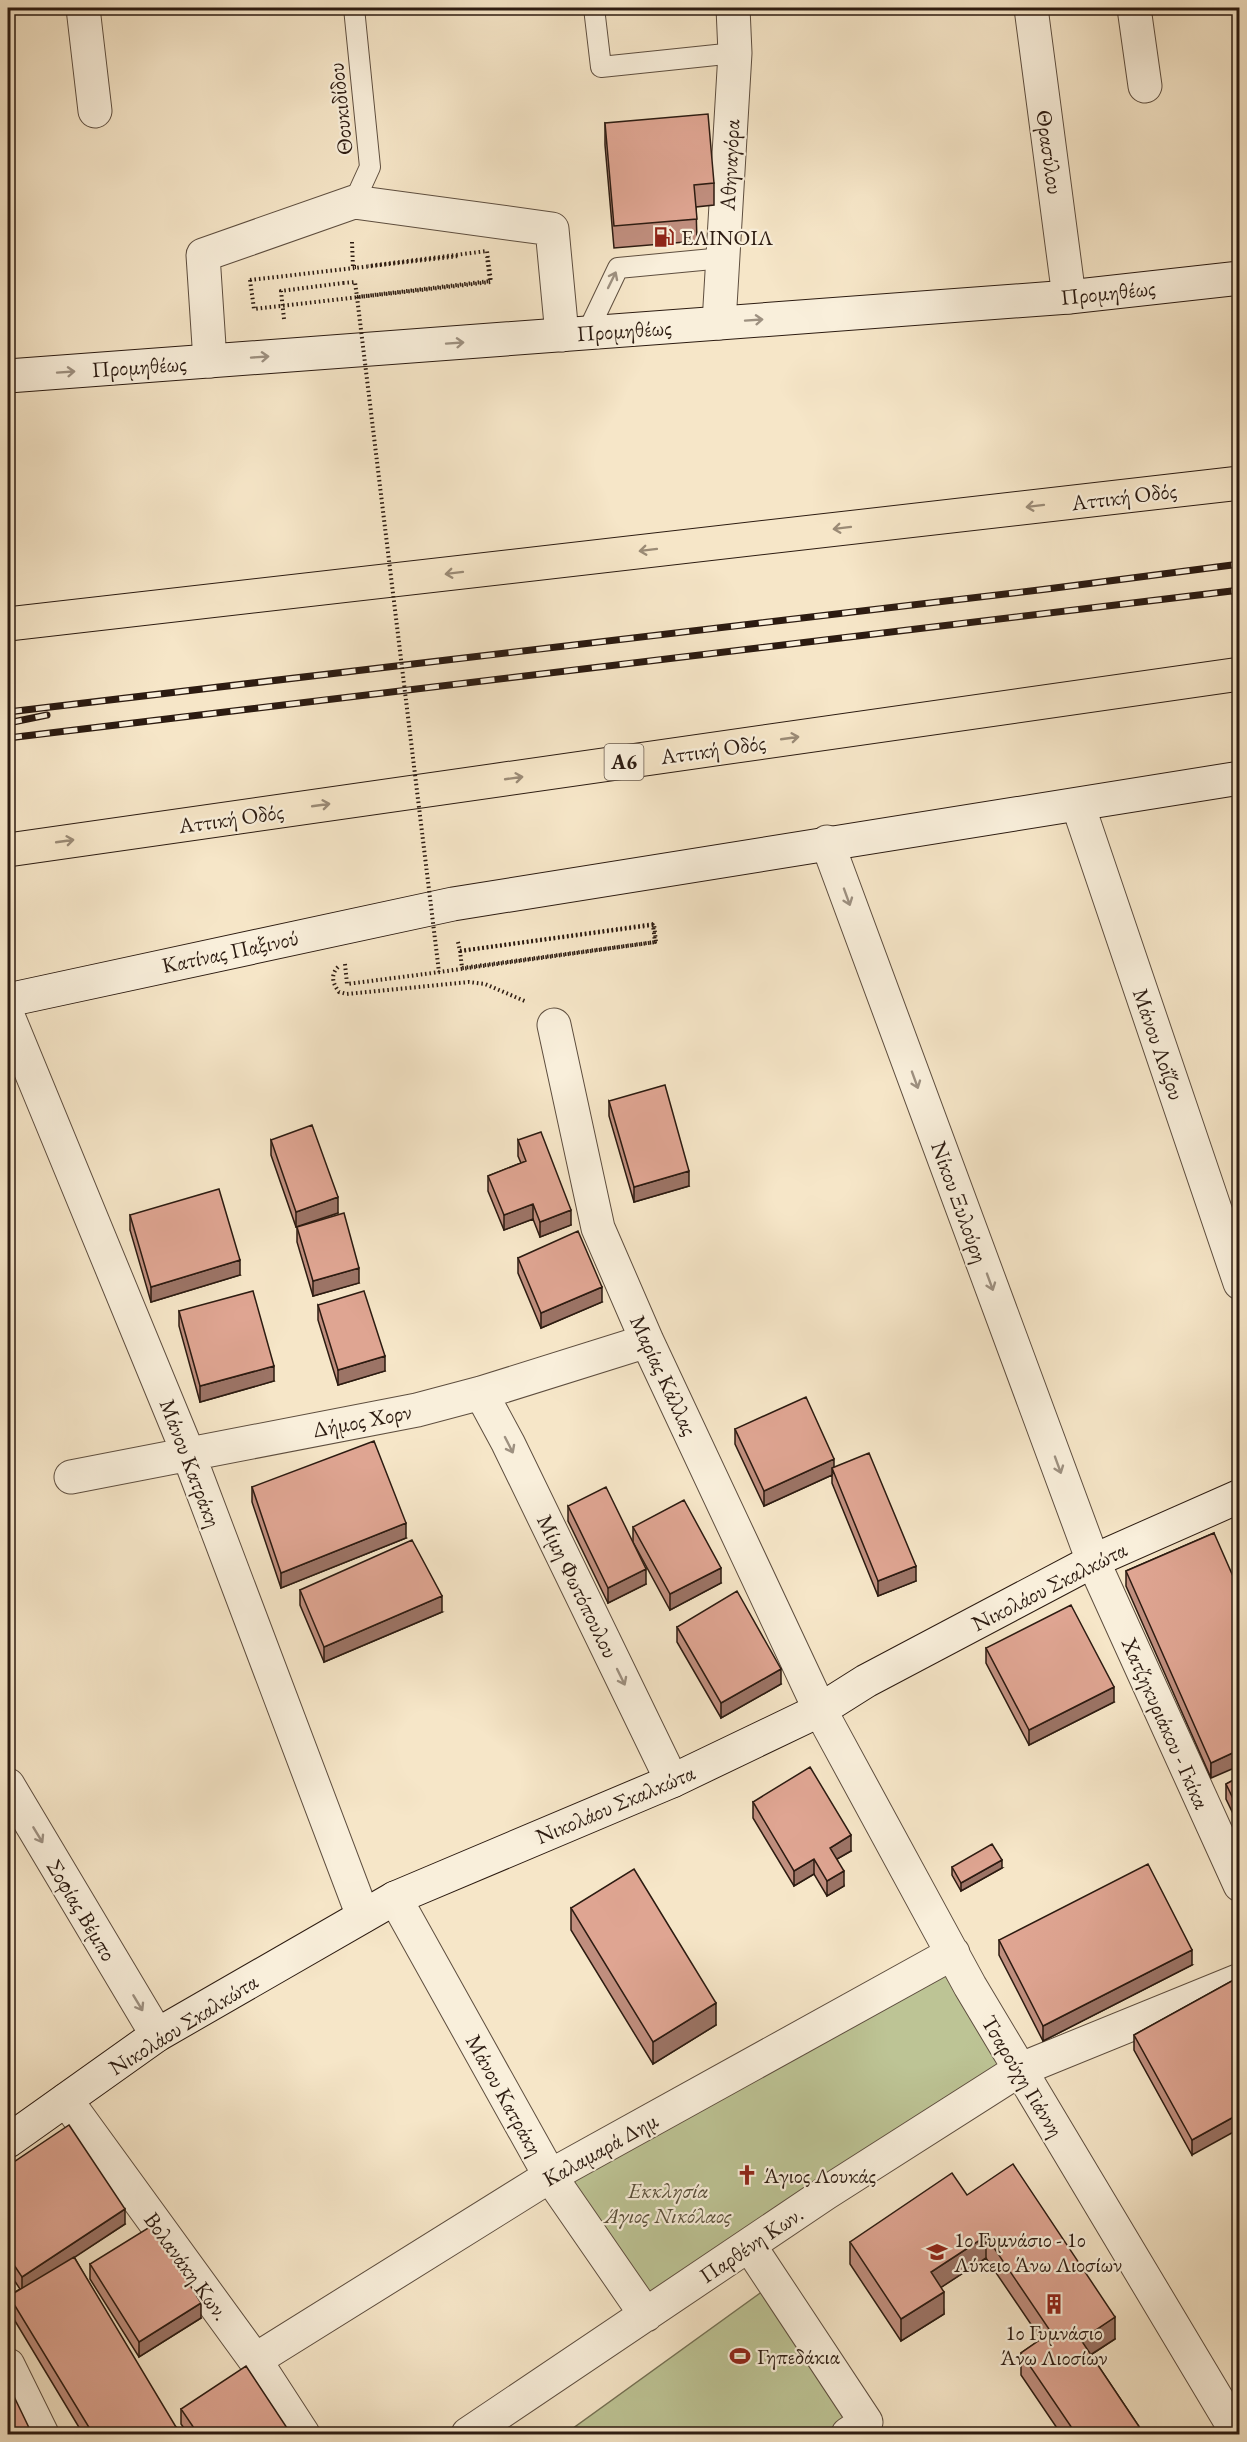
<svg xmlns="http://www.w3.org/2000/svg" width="1247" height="2442" font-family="'EB Garamond',serif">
<rect width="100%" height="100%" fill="#f6e6c8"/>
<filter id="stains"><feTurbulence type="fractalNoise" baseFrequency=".00333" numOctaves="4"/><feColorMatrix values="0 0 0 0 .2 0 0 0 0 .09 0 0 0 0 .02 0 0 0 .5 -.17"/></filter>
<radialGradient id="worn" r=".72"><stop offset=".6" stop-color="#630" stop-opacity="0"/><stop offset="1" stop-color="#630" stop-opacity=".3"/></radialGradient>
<path fill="#bdc495" stroke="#747053" stroke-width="1.5" d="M 953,1953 L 1019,2070 L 646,2315 L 550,2176 Z
M 763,2291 L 852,2420 L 832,2434 L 565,2434 Z"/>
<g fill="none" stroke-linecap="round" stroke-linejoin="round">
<g stroke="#5e4e3f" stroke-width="22">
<path id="lane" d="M 354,8 L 370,167 L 354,202
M 594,8 L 601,67 L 735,53
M 587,333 L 618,268 L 723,258"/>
</g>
<g stroke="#5e4e3f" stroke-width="35">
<path id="street" d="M 83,8 L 95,111
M 1031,8 L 1069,297
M 1134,8 L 1145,86
M 719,323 L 735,53 L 733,8
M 210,361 L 203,255 L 354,202 L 552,229 L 562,335
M 1078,805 L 1240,1283
M 827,842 L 1093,1561 L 1240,1885
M 8,1016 L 188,1453 L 363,1916
M 554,1025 L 598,1228 L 647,1341 L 820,1710 L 970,1986 L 1238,2434
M 481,1393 L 508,1443 L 672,1781
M 71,1477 L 417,1410 L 481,1393 L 647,1341
M 8,1785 L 157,2035
M 395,1898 L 550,2176 L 646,2315
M 66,2100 L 255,2360 L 303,2434
M 749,2245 L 866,2422 L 848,2434
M 255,2360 L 550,2176 L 953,1953
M 8,2365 L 42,2434
M 468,2434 L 826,2193 L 1019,2070 L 1240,1980"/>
</g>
<g stroke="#2c1b11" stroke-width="35">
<path id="secondary" d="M 8,376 L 1069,297 L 1240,278
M 8,1000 L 453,904 L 1240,778
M 8,2141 L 157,2035 L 395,1898 L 672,1781 L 820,1710 L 866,1681 L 1093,1561 L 1240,1496"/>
</g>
<g stroke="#2c1b11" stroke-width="35">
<path id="highway" d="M 8,624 L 1240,483
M 8,850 L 1240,674"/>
</g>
<path stroke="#2c1b11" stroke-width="4" stroke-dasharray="1.5 3" stroke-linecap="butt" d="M 352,242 L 353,267 L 356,267
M 250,280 L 459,256
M 357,297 L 490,281 L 487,257
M 284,319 L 281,291 L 343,283
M 458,942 L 460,951 L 653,925 L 655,942 L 462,968 L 460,951
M 345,964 L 347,984 L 425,974
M 338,967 C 330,975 333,984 339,992 L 347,994 L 469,982 L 485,984 L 527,1002"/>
<use href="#lane" stroke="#f9efdb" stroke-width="20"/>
<use href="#street" stroke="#f9efdb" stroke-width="33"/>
<use href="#secondary" stroke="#f9efdb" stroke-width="33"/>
<use href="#highway" stroke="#f6e6c8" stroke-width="33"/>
<g stroke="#2c1b11" stroke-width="7">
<path id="rail" d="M 8,712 L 1047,589 L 1240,564
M 8,723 L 47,715
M 8,738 L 1240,590"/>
</g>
<use href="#rail" stroke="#f9efdb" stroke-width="4.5" stroke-dasharray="14" stroke-linecap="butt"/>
<path stroke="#2c1b11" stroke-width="4" stroke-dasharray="1.5 3" stroke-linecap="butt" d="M 250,280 L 254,309 L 491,282 L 487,251 L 368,266
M 343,283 L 355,282 L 357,297 L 439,972
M 425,974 L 656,942 L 654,924 L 460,951"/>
</g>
<path fill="#c08e7e" stroke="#2c1b11" stroke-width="1.5" d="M 605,123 L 714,183 L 714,205 L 696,207 L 697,241 L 614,248 L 605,145 Z
M 609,1101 L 689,1186 L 634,1202 L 609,1116 Z
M 271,1140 L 338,1213 L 299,1226 L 359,1283 L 313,1296 L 297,1242 L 297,1227 L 296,1227 L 271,1155 Z
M 518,1140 L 571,1225 L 540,1237 L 533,1219 L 504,1230 L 488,1191 L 488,1176 L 521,1163 L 518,1156 Z
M 130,1215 L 240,1275 L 151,1302 L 130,1230 Z
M 518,1258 L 602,1302 L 541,1328 L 518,1273 Z
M 318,1305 L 385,1371 L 338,1385 L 318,1320 Z
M 179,1311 L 274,1381 L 200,1402 L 179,1326 Z
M 735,1429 L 834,1467 L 916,1581 L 878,1596 L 832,1483 L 832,1475 L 764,1506 L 735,1444 Z
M 252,1487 L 406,1538 L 281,1588 L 252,1502 Z
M 568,1506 L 646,1584 L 608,1603 L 568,1521 Z
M 633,1527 L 721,1583 L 670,1610 L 633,1542 Z
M 1214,1533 L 1211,1778 L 1126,1586 L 1126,1571 Z
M 300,1590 L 442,1612 L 324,1662 L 300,1605 Z
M 677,1627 L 781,1684 L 721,1718 L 677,1642 Z
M 986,1648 L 1114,1702 L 1029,1745 L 986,1663 Z
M 1239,1777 L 1239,1826 L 1226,1799 L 1226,1784 Z
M 753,1802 L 851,1851 L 837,1859 L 844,1886 L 827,1896 L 814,1874 L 794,1886 L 753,1818 Z
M 952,1867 L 1002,1868 L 961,1891 L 952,1875 Z
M 571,1908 L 716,2025 L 653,2064 L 571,1930 Z
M 999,1940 L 1192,1965 L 1043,2041 L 999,1955 Z
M 1239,1977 L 1192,2155 L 1134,2050 L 1134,2035 Z
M 8,2166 L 125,2224 L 74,2257 L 177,2434 L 83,2434 L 9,2311 L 9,2296 L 20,2289 L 8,2271 Z
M 967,2195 L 1115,2339 L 1091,2355 L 1144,2434 L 1061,2434 L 1021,2375 L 1021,2353 L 1041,2339 L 986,2258 L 941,2287 L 944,2314 L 901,2341 L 850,2264 L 850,2242 Z
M 90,2264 L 201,2318 L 139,2357 L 90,2279 Z
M 181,2409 L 291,2434 L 188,2434 L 181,2424 Z"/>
<path fill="#9c7466" stroke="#2c1b11" stroke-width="1.5" d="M 689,1171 L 689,1186 L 634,1202 L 634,1187 Z
M 338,1197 L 338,1213 L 296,1227 L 296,1212 Z
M 533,1204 L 533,1219 L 504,1230 L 504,1215 Z
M 571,1210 L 571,1225 L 540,1237 L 540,1222 Z
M 240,1260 L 240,1275 L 151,1302 L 151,1287 Z
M 359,1268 L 359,1283 L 313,1296 L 313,1281 Z
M 602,1287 L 602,1302 L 541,1328 L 541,1313 Z
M 385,1356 L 385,1371 L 338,1385 L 338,1370 Z
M 274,1366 L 274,1381 L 200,1402 L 200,1386 Z
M 834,1459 L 834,1474 L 832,1468 L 832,1475 L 764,1506 L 764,1491 Z
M 406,1523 L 406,1538 L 281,1588 L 281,1573 Z
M 916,1566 L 916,1581 L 878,1596 L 878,1581 Z
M 721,1568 L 721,1583 L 670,1610 L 670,1594 Z
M 646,1569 L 646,1584 L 608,1603 L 608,1588 Z
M 442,1596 L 442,1612 L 324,1662 L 324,1647 Z
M 781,1669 L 781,1684 L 721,1718 L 721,1703 Z
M 1114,1687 L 1114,1702 L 1029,1745 L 1029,1730 Z
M 1239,1750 L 1239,1766 L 1211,1778 L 1211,1763 Z
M 851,1835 L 851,1851 L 830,1863 L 830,1848 Z
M 814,1859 L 814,1874 L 794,1886 L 794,1871 Z
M 1002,1860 L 1002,1868 L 961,1891 L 961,1883 Z
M 844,1871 L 844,1886 L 827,1896 L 827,1881 Z
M 1192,1950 L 1192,1965 L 1043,2041 L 1043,2026 Z
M 716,2003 L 716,2025 L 653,2064 L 653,2042 Z
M 1239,2114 L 1239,2129 L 1192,2155 L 1192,2140 Z
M 125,2209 L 125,2224 L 22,2292 L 22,2277 Z
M 986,2236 L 986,2258 L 931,2294 L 931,2272 Z
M 944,2292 L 944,2314 L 901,2341 L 901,2319 Z
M 201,2303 L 201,2318 L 139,2357 L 139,2342 Z
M 1115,2317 L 1115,2339 L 1081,2361 L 1081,2340 Z
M 176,2427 L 176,2434 L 164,2434 Z"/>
<path fill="#dfa592" stroke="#2c1b11" stroke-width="1.5" d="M 708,114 L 714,183 L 694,185 L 697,219 L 614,226 L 605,123 Z
M 665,1085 L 689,1171 L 634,1187 L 609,1101 Z
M 312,1125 L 338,1197 L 296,1212 L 271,1140 Z
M 541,1132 L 571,1210 L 540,1222 L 533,1204 L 504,1215 L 488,1176 L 526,1161 L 518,1140 Z
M 219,1189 L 240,1260 L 151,1287 L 130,1215 Z
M 344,1213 L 359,1268 L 313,1281 L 297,1227 Z
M 578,1231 L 602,1287 L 541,1313 L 518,1258 Z
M 253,1291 L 274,1366 L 200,1386 L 179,1311 Z
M 364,1291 L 385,1356 L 338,1370 L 318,1305 Z
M 806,1397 L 834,1459 L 764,1491 L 735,1429 Z
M 374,1441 L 406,1523 L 281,1573 L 252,1487 Z
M 869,1453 L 916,1566 L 878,1581 L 832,1468 Z
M 606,1487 L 646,1569 L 608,1588 L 568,1506 Z
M 684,1500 L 721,1568 L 670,1594 L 633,1527 Z
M 1214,1533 L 1239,1590 L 1239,1750 L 1211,1763 L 1126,1571 Z
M 412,1540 L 442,1596 L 324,1647 L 300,1590 Z
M 737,1591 L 781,1669 L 721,1703 L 677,1627 Z
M 1071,1605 L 1114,1687 L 1029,1730 L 986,1648 Z
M 810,1767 L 851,1835 L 830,1848 L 844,1871 L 827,1881 L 814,1859 L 794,1871 L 753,1802 Z
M 1239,1777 L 1239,1811 L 1226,1784 Z
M 992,1844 L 1002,1860 L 961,1883 L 952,1867 Z
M 1148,1864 L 1192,1950 L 1043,2026 L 999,1940 Z
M 634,1869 L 716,2003 L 653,2042 L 571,1908 Z
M 1239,1977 L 1239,2114 L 1192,2140 L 1134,2035 Z
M 69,2125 L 125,2209 L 22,2277 L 8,2256 L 8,2166 Z
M 1013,2164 L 1115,2317 L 1081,2340 L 1144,2434 L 1076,2434 L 1021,2353 L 1051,2332 L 986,2236 L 931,2272 L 944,2292 L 901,2319 L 850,2242 L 952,2173 L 967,2195 Z
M 153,2225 L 201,2303 L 139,2342 L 90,2264 Z
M 74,2257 L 176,2427 L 164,2434 L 93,2434 L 9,2296 Z
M 246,2366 L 291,2434 L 198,2434 L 181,2409 Z
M 8,2384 L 32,2434 L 8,2434 Z"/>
<defs><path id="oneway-shaft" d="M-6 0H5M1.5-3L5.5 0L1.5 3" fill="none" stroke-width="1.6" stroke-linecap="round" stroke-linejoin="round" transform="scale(1.5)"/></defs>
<g stroke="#9d9080">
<use href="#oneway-shaft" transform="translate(612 280) rotate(-64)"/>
<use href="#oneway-shaft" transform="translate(754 320) rotate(-4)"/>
<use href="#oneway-shaft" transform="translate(455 343) rotate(-4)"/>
<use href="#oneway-shaft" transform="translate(260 357) rotate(-4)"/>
<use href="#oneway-shaft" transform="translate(66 372) rotate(-4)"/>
<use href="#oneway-shaft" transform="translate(847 897) rotate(70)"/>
<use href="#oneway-shaft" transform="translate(915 1080) rotate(70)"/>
<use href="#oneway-shaft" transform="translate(990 1282) rotate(70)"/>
<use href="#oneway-shaft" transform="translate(509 1445) rotate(63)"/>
<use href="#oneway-shaft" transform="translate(1058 1465) rotate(70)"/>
<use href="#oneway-shaft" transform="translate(621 1677) rotate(64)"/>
<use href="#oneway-shaft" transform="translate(38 1835) rotate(59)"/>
<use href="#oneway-shaft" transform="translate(138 2003) rotate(59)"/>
</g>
<g stroke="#9b8b76">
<use href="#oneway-shaft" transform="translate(1035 506) rotate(173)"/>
<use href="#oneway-shaft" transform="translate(842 528) rotate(173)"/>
<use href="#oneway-shaft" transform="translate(648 550) rotate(173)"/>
<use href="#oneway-shaft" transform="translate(454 573) rotate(173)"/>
<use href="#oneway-shaft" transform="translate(790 738) rotate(-8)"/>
<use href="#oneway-shaft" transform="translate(514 778) rotate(-8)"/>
<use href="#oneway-shaft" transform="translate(321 805) rotate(-8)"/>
<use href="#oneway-shaft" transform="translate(65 841) rotate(-8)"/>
</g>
<defs>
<g id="fuel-bare" transform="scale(1.62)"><path d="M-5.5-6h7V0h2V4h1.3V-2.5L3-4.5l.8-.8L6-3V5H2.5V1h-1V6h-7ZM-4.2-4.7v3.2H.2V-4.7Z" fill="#8f2418" stroke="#f9efdb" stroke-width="2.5" paint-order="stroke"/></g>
<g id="church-bare" transform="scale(1.62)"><path d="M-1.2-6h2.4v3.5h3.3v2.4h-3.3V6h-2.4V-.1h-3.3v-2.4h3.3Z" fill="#8f2418" stroke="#f9efdb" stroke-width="2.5" paint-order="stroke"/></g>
<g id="school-bare" transform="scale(1.62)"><path d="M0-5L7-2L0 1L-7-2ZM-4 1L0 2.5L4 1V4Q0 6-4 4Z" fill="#8f2418" stroke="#f9efdb" stroke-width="2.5" paint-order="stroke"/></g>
<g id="building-bare" transform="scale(1.62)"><path d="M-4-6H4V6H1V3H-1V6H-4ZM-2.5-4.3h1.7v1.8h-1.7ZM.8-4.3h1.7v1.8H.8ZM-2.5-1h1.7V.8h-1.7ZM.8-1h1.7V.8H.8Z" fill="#8f2418" stroke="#f9efdb" stroke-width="2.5" paint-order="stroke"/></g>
<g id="stadium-bare" transform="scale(1.62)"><path d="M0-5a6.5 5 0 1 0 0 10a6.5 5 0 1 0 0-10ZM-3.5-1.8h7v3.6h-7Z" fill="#8f2418" stroke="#f9efdb" stroke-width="2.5" paint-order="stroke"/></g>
</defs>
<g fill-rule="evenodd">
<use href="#fuel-bare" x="664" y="237"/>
<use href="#church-bare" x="747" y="2175"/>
<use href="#school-bare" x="937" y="2252"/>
<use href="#building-bare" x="1054" y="2304"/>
<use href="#stadium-bare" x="740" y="2356"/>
</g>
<g text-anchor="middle" stroke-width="4.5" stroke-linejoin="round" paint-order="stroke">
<rect fill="#f9efdb" stroke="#6a5b4e" stroke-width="1.5" x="604.5" y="744" width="39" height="36" rx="4.5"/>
<g font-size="21" font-weight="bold" fill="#2c1b11">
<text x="624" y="769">Α6</text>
</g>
<g font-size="22" fill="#2c1b11" stroke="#f9efdb">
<text transform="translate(340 109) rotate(-96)" y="8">Θουκιδίδου</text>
<text transform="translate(1050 152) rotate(82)" y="8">Θρασύλου</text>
<text transform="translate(729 165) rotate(-87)" y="8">Αθηναγόρα</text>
<text transform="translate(1108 292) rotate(-6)" y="8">Προμηθέως</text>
<text transform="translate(624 330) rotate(-4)" y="8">Προμηθέως</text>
<text transform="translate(139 366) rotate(-4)" y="8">Προμηθέως</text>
<text transform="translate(1124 496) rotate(-7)" y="8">Αττική Οδός</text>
<text transform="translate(713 749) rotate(-8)" y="8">Αττική Οδός</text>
<text transform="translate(231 818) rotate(-8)" y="8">Αττική Οδός</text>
<text transform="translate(230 951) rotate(-12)" y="8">Κατίνας Παξινού</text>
<text transform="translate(1159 1044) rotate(71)" y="8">Μάνου Λοΐζου</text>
<text transform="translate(960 1202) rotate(70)" y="8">Νίκου Ξυλούρη</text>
<text transform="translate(664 1375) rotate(65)" y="8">Μαρίας Κάλλας</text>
<text transform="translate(362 1420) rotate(-11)" y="8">Δήμος Χορν</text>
<text transform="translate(191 1463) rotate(69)" y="8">Μάνου Κατράκη</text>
<text transform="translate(578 1586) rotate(64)" y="8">Μίμη Φωτόπουλου</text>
<text transform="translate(1049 1586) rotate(-27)" y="8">Νικολάου Σκαλκώτα</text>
<text transform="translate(1166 1723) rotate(66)" y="8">Χατζηκυριάκου - Γκίκα</text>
<text transform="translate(615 1804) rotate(-23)" y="8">Νικολάου Σκαλκώτα</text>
<text transform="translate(82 1910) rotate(59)" y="8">Σοφίας Βέμπο</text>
<text transform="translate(183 2024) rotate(-32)" y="8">Νικολάου Σκαλκώτα</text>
<text transform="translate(1023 2076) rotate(59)" y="8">Τσαρούχη Γιάννη</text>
<text transform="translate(505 2095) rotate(61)" y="8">Μάνου Κατράκη</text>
<text transform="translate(600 2149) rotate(-29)" y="8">Καλαμαρά Δημ</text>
<text transform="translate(751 2244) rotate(-34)" y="8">Παρθένη Κων.</text>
<text transform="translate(187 2266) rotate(54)" y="8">Βολανάκη Κων.</text>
</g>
<g font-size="22" fill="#2c1b11" stroke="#f9efdb" text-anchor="start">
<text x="681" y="245">ΕΛΙΝΟΙΛ</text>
<text x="764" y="2183">Άγιος Λουκάς</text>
<text x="954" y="2247">1ο Γυμνάσιο - 1ο<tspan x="954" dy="25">Λύκειο Άνω Λιοσίων</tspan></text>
<text x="1054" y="2340" text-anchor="middle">1ο Γυμνάσιο<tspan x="1054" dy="25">Άνω Λιοσίων</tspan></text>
<text x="757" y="2364">Γηπεδάκια</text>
</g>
<g font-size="22" font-style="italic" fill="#584e39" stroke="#f9efdb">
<text x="668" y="2198">Εκκλησία<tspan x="668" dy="25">Άγιος Νικόλαος</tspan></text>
</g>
</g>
<rect width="1247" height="2442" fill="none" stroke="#f6e6c8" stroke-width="30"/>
<rect x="9" y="9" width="1229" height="2424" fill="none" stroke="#2c1b11" stroke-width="3"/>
<rect x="15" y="15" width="1217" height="2412" fill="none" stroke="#2c1b11" stroke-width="1.5"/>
<rect width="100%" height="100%" filter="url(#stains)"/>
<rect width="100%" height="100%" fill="url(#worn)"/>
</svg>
